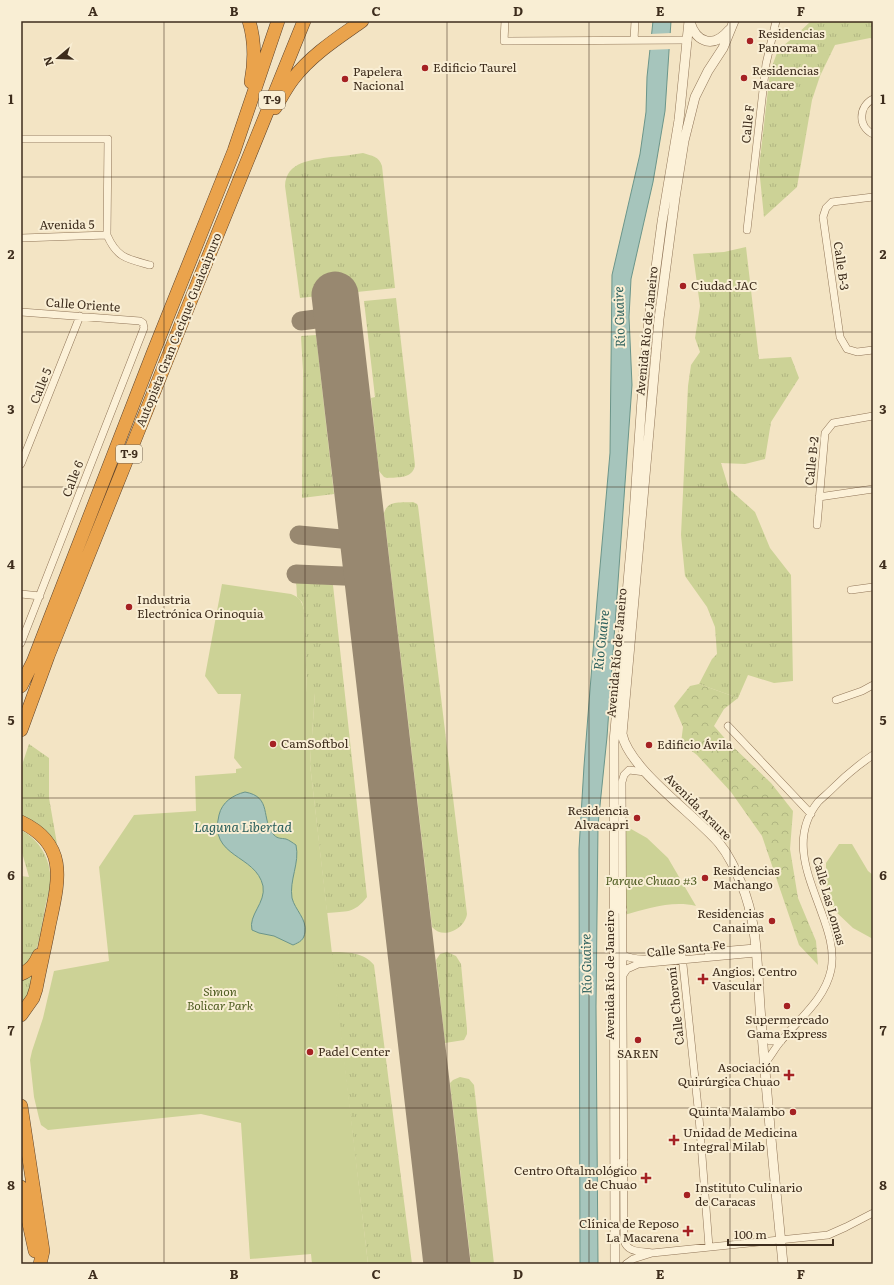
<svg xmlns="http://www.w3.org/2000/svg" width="894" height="1285" font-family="Literata,serif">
<defs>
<pattern id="grass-tufts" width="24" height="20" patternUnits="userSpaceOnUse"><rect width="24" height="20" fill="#ccd296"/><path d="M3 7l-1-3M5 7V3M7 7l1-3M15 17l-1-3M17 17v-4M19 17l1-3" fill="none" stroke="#b0b581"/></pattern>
<pattern id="forest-crowns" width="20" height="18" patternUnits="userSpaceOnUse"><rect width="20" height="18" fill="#ccd296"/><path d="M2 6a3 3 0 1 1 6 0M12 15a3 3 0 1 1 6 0" fill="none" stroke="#b0b581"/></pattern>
</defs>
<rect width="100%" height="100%" fill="#f3e4c4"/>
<path fill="url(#grass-tufts)" d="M 811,21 L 873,21 L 873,39 L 870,38 L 835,45 L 820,76 L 812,100 L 797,187 L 764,217 L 759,168 L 770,72 L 778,50 L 794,37 Z
M 363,153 C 372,156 379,156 382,166 L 395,288 L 300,298 L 285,186 C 286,161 312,160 331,157 C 342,156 352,155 363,153 Z
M 746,247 L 759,359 L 791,357 L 799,378 L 771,422 L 765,459 L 745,464 L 721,463 L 729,489 L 755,512 L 770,548 L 791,575 L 793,681 L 774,683 L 748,675 L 738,698 L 699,684 L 712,659 L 717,654 L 715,627 L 707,607 L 685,576 L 681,535 L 688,386 L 691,365 L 700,352 L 695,338 L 700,306 L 693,254 L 724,252 Z
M 396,298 L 415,465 C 413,479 398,477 387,478 L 384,477 L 379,471 L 371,398 L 375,397 L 364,301 Z
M 316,335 L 334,494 L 302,498 L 303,371 L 301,336 Z
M 413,502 L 417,504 L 418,506 L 467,914 C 465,929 443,940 432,927 L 384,513 C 388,500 400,503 413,502 Z
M 296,579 L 333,585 L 367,897 C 354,914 346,911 327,913 L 310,764 L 315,693 L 307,693 L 304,610 L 302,602 L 297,597 Z
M 29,744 L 49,758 L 49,798 L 57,844 L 35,822 L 21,816 L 21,768 Z
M 21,830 C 42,841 53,864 50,887 C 48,896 45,905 44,914 C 41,928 40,944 33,956 C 31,961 25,966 21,970 L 21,876 L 29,877 L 21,849 Z
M 331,952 C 346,952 364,952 374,965 L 412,1264 L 368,1264 Z
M 447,952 L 456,956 L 461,964 L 467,1029 L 467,1034 L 464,1040 L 445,1043 L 436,960 L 440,954 Z
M 37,968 L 30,993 L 21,1006 L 21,978 Z
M 460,1077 L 469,1079 L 474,1085 L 494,1264 L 471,1264 L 450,1083 L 453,1080 Z"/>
<path fill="url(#forest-crowns)" d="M 699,684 L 738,698 L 724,709 L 714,726 L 728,742 L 771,783 L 793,811 L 790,849 L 798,898 L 816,941 L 818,965 L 799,945 L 762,836 L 731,792 L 697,755 L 681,743 L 683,727 L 674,706 L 690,686 Z"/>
<path fill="#ccd296" d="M 222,584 L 291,594 C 299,597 302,601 304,610 L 307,693 L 315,693 L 310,764 L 368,1264 L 312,1264 L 311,1254 L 250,1259 L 241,1123 L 201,1114 L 48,1130 L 41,1125 L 39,1118 L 34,1097 L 30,1060 L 32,1051 L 43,1018 L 54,971 L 109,961 L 99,867 L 134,815 L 196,811 L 195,776 L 236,773 L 236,769 L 242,768 L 234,758 L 241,694 L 218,694 L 205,676 Z
M 624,825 L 647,838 L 668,858 L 696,906 C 672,900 647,909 624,915 Z
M 839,844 L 852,844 L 868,871 L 873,875 L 873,939 L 853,928 L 834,910 L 826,884 L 826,863 Z"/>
<path fill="#a6c5bc" stroke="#6b958a" d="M 653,21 L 671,21 L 665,111 L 653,182 L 631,279 L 629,317 L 632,385 L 607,737 L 598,825 L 596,1006 L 598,1264 L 580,1264 L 579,849 L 584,766 L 597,601 L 610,453 L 612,275 L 640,154 L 646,112 L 647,77 Z
M 245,792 C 273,797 260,819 274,835 C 278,839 281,838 286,839 C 289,840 293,843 296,845 C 300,863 289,880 292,898 C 295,910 307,919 305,932 C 304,940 300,942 293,945 L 274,936 L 259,933 L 252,930 C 248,915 266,903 263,886 C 256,854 208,858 219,815 C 222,802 233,795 245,792 Z"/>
<path fill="#f3e4c4" d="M 672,33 L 671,49 L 648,50 L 650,34 Z"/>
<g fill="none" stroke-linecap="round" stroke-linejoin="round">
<path stroke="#988870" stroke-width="19" d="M 301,321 L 338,316
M 299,535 L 363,541
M 296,574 L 367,577"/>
<path stroke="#988870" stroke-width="47" d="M 335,295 L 447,1264"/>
<g stroke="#907558" stroke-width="8">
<path id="minor" d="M 505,21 L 504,41 L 688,40
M 634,40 L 635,21
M 873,99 C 858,107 858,127 873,134
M 21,139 L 108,139 L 107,235 C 117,258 127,259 150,265
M 873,197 L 832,202 L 826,208 L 823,217 L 840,337 L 847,349 L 857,352 L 873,350
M 747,230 L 766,64 L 776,21
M 21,238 L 107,235
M 21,312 L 140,321 L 143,323 L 144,328 L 21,643
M 21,464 L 80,316
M 819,497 L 873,489
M 817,525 L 825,433 L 833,423 L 873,416
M 851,590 L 873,587
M 21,594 L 40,596
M 836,700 L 862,691 L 873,685
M 728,726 L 811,814
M 645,772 L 629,770 L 624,775 L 622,782 L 624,1240 C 627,1253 641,1251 652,1253
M 708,952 L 755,948
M 623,955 C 639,963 661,957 678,955
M 682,955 L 699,1117 L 709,1247
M 623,975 L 627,969 L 638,964 L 756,953
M 762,1034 L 770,1041 L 781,1041
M 765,1063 C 771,1056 775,1048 781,1041 C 799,1019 825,999 831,970 C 835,950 828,930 821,911 C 808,875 790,837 818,802 C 822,798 827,794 831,790 C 844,777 858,765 873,755
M 626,1264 L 633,1259 L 652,1253 L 828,1235 L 846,1227 L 873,1213"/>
</g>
<g stroke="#907558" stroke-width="10">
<path id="tertiary" d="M 734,21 L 723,48 L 708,71 L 695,97 L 684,141 L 675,198 L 659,319 L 622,734 C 629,769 694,814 719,843 C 729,855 735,869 741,883 C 759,924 757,976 761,1020 C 767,1101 775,1183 783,1264
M 690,22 C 697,44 714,48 729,30
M 618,892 L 622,910
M 618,1182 L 623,1162
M 615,1264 L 614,742 L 634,514 L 644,370 L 649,320 L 662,222 L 679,120 L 689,21"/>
</g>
<g stroke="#5d432c" stroke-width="14">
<path id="motorway" d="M 249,21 C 255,41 255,61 251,82
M 275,108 C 281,98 286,88 293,79 C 311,55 338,38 362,21
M 21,686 L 33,662 L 153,353 L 234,151 L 278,21
M 21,730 L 48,656 L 186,312 L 304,21
M 21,822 C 70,845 58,883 49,926 C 45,947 40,968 36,989 L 33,998 L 21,1015
M 21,974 C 31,970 35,964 39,955
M 21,1106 L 43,1251 L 40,1264
M 21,1187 L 35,1251"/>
</g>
<use href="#minor" stroke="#fcf1d8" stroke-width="7"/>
<use href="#tertiary" stroke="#fcf1d8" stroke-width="9"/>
<use href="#motorway" stroke="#eaa34c" stroke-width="13"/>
</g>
<path fill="none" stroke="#3e2d1d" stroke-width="1" stroke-opacity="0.55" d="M 164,21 L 164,1264M 305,21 L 305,1264M 447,21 L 447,1264M 589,21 L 589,1264M 730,21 L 730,1264M 21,177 L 873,177M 21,332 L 873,332M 21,487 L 873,487M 21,642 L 873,642M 21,798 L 873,798M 21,953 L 873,953M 21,1108 L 873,1108"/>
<g fill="#a52123" stroke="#f9eed4" stroke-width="1.5">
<circle cx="750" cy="41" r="4"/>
<circle cx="425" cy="68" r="4"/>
<circle cx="744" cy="78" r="4"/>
<circle cx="345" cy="79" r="4"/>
<circle cx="683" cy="286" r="4"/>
<circle cx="129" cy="607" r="4"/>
<circle cx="273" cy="744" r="4"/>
<circle cx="649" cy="745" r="4"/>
<circle cx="637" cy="818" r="4"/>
<circle cx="705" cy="878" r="4"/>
<circle cx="772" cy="921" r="4"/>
<path d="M701 973h4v4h4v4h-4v4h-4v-4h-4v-4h4z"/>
<circle cx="787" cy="1006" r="4"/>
<circle cx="638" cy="1040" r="4"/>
<circle cx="310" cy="1052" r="4"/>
<path d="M787 1069h4v4h4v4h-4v4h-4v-4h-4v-4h4z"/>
<circle cx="793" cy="1112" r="4"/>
<path d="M672 1134h4v4h4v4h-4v4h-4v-4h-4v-4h4z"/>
<path d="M644 1172h4v4h4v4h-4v4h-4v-4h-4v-4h4z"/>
<circle cx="687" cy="1195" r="4"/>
<path d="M686 1225h4v4h4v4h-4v4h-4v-4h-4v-4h4z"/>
</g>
<g text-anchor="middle" stroke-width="4" stroke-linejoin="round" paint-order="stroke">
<g fill="#f9eed4" stroke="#766754" stroke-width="1">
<rect x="259" y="91" width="26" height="18" rx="3"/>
<rect x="116" y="445" width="26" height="18" rx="3"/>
</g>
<g font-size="11" font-weight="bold" fill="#3e2d1d">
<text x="272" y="104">T-9</text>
<text x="129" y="458">T-9</text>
</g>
<g font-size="12" fill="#3e2d1d" stroke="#f9eed4" text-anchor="start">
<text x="758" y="38">Residencias<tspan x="758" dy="14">Panorama</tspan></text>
<text x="433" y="72">Edificio Taurel</text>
<text x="752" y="75">Residencias<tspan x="752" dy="14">Macare</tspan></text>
<text x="353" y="76">Papelera<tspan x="353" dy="14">Nacional</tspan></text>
<text x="691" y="290">Ciudad JAC</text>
<text x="137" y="604">Industria<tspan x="137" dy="14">Electrónica Orinoquia</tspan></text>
<text x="281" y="748">CamSoftbol</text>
<text x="657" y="749">Edificio Ávila</text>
<text x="629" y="815" text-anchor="end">Residencia<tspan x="629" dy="14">Alvacapri</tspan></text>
<text x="713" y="875">Residencias<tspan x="713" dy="14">Machango</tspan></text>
<text x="764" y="918" text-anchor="end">Residencias<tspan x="764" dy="14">Canaima</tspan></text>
<text x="712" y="976">Angios. Centro<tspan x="712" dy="14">Vascular</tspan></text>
<text x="787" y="1024" text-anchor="middle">Supermercado<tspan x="787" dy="14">Gama Express</tspan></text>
<text x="318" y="1056">Padel Center</text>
<text x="638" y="1058" text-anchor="middle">SAREN</text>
<text x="780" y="1072" text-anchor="end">Asociación<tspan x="780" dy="14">Quirúrgica Chuao</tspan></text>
<text x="785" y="1116" text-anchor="end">Quinta Malambo</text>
<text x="683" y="1137">Unidad de Medicina<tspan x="683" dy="14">Integral Milab</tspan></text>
<text x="637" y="1175" text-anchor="end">Centro Oftalmológico<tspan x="637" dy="14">de Chuao</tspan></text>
<text x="695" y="1192">Instituto Culinario<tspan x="695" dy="14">de Caracas</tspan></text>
<text x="679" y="1228" text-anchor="end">Clínica de Reposo<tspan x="679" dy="14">La Macarena</tspan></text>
</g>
<g font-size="12" fill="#3e2d1d" stroke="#f9eed4">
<text transform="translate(748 124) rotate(-84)" y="4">Calle F</text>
<text transform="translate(67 225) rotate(-1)" y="4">Avenida 5</text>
<text transform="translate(841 266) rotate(82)" y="4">Calle B-3</text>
<text transform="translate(83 305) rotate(4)" y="4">Calle Oriente</text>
<text transform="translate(179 330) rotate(-68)" y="4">Autopista Gran Cacique Guaicaipuro</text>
<text transform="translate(647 331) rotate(-84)" y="4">Avenida Río de Janeiro</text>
<text transform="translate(41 386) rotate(-68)" y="4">Calle 5</text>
<text transform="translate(812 461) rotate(-84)" y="4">Calle B-2</text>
<text transform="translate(73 479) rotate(-69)" y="4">Calle 6</text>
<text transform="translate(617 653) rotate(-85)" y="4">Avenida Río de Janeiro</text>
<text transform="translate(698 807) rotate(45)" y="4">Avenida Araure</text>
<text transform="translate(829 901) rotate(74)" y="4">Calle Las Lomas</text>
<text transform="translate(686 949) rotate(-6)" y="4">Calle Santa Fe</text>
<text transform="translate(610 975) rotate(-90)" y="4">Avenida Río de Janeiro</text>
<text transform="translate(676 1006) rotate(-96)" y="4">Calle Choroní</text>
</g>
<g font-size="12" font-style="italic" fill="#4f5d22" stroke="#f9eed4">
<text x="651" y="885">Parque Chuao #3</text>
<text x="220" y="996">Simon<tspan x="220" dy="14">Bolicar Park</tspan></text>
</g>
<g font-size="13" font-style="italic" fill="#2b5f5c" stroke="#f9eed4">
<text transform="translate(619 317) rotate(-92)" y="5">Río Guaire</text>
<text transform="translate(601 640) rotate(-84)" y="5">Río Guaire</text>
<text x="243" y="832">Laguna Libertad</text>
<text transform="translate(586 964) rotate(-91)" y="5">Río Guaire</text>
</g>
</g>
<rect width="894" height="1285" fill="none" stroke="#f9eed4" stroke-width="44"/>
<g transform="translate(58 58) rotate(251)" stroke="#f9eed4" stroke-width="3" paint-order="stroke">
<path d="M0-3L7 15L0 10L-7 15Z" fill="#3e2d1d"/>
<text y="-6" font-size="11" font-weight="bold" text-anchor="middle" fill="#3e2d1d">N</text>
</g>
<path d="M728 1239v6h105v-6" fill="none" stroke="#3e2d1d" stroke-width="2"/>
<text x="734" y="1239" font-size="12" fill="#3e2d1d" stroke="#f9eed4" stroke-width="3" paint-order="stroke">100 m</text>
<rect x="22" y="22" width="850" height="1241" fill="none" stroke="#3e2d1d" stroke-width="1.5"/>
<g font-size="13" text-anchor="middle" font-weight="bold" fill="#3e2d1d">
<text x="93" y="16">A</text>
<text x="234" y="16">B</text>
<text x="376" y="16">C</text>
<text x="518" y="16">D</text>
<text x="660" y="16">E</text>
<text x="801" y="16">F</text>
<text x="11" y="104">1</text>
<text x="883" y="104">1</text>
<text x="11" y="259">2</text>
<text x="883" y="259">2</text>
<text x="11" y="414">3</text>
<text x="883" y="414">3</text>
<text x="11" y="569">4</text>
<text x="883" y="569">4</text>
<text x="11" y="725">5</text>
<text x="883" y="725">5</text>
<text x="11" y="880">6</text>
<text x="883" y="880">6</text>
<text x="11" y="1035">7</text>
<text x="883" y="1035">7</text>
<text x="11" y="1190">8</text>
<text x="883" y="1190">8</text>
<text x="93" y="1279">A</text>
<text x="234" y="1279">B</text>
<text x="376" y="1279">C</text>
<text x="518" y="1279">D</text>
<text x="660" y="1279">E</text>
<text x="801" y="1279">F</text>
</g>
</svg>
